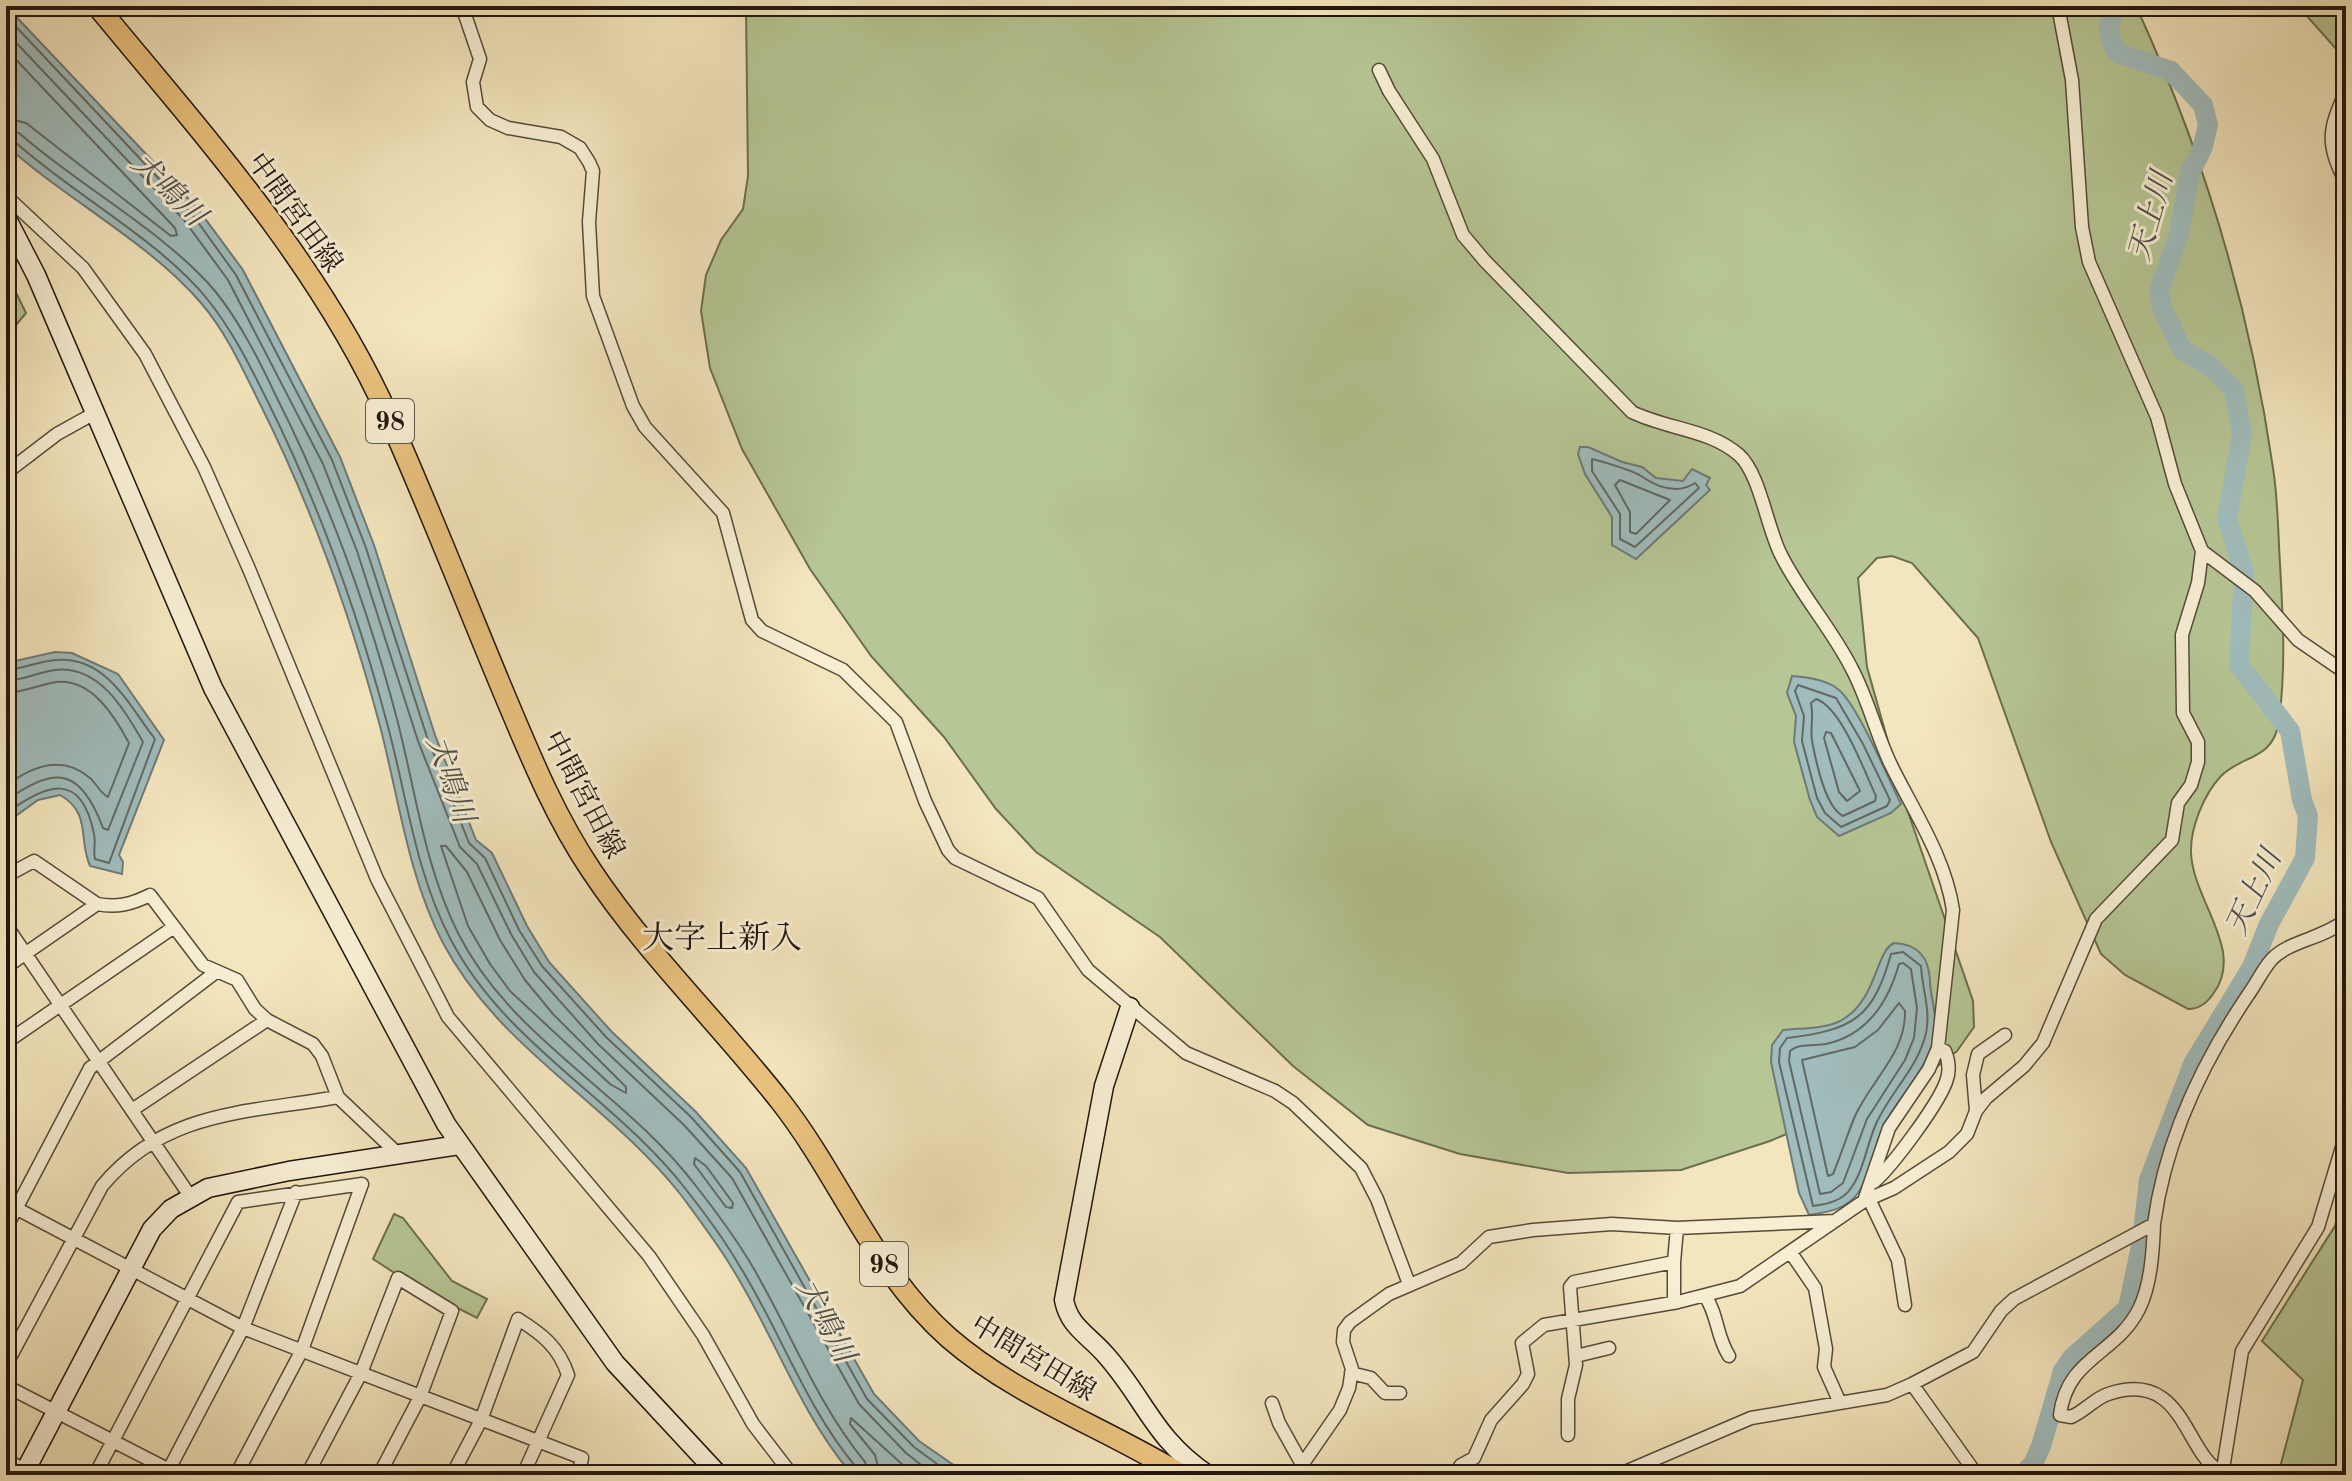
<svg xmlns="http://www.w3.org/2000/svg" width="2352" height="1481" font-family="'Old Standard TT','Noto Serif JP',serif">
<rect width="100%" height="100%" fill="#f3e5bd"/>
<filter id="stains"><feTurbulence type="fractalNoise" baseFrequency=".0025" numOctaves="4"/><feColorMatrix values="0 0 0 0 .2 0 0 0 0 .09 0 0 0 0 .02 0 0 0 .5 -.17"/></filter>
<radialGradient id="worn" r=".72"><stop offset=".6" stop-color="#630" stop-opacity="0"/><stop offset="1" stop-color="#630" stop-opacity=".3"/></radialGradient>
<path fill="#b6c694" stroke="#6c6e50" stroke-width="2" d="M 746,6 L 2136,6 C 2203,152 2250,309 2273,468 C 2278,499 2278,532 2280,564 C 2283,619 2286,666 2279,721 C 2273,761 2243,754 2221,776 C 2204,794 2190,828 2191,853 C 2193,901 2246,951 2213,994 C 2207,1003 2198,1009 2188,1009 L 2125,975 L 2101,954 L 2051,842 L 1978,638 L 1912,563 L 1892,556 L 1877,558 L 1858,578 L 1867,667 L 1907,809 L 1973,1001 L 1974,1027 L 1957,1051 L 1929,1073 L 1770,1141 L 1681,1170 L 1568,1173 L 1460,1154 L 1368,1125 L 1293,1066 L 1160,937 L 1036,852 L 996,809 L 944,737 L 871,656 L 810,569 L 742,449 L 710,368 L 701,311 L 706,275 L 721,240 L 743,209 L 748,176 Z
M 2298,6 L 2346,6 L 2346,53 L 2338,51 Z
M 6,272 L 26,313 L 6,337 Z
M 2346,1187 L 2346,1463 L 2337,1475 L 2278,1475 L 2303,1380 L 2262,1341 L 2335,1226 Z
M 394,1214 L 403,1218 L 452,1281 L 487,1299 L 477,1318 L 416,1287 L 373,1259 Z"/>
<path fill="#a0bcbc" stroke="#6e7a76" stroke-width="2" d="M 6,6 L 198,209 L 243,270 L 340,457 L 374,545 L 435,735 L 476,840 L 492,853 L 527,926 L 549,962 L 611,1031 L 696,1112 L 746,1168 L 874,1394 L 919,1441 L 968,1475 L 853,1475 L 849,1471 C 798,1409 774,1335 732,1268 C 717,1243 698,1218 681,1195 C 609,1103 499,1049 443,943 C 408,876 399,799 380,726 C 351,617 312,508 262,408 C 244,372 227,333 201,303 C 148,241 66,200 6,145 Z
M 1580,447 L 1588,447 L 1622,462 L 1642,467 L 1656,478 L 1683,481 L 1692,469 L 1710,478 L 1706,485 L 1710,490 L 1636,559 L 1612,545 L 1612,517 L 1585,474 L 1578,454 Z
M 55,652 L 72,653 L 118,674 L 164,740 L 119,855 L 123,862 L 122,874 L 90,866 C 78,840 92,813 60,795 L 38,800 L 6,823 L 6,663 Z
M 1792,676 C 1807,677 1828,680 1839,690 C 1858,706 1888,778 1901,804 L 1891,813 L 1839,836 L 1817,817 L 1810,800 L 1794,742 L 1796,716 L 1787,693 Z
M 1894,943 C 1919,944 1929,958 1930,981 C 1930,997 1937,1011 1935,1029 C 1932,1066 1900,1094 1884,1125 C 1874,1146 1871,1174 1858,1193 C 1846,1210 1827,1212 1809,1215 L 1799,1193 L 1771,1062 L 1772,1045 L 1783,1030 C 1801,1028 1822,1029 1838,1022 C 1877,1004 1875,951 1894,943 Z"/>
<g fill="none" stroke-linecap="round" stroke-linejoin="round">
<path stroke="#616964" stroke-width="2" d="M 6,16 L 192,214 L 236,275 L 332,460 L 366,548 L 427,737 L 469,843 L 485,858 L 519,930 L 542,966 L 606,1037 L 691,1117 L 740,1172 L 867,1399 L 914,1447 L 952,1475
M 6,32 L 184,220 L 228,280 L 323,464 L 357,551 L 418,741 L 460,847 L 477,864 L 511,934 L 534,972 L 598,1044 L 684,1125 L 732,1178 L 859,1404 L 906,1453 L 934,1475
M 6,49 L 175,228 L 177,235 L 171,236 L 26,123 L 6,118
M 6,130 L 19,133 C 79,186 164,231 215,291 C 240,322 259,360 276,396 C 328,499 369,611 398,723 C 416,794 425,867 458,933 C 511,1039 626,1093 696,1186 C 714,1209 732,1233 748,1259 C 789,1326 814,1400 865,1462 L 868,1475
M 6,140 L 14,141 C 71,193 161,241 208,300 C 233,331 251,368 269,404 C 319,505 358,614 387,723 C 407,796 415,872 451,940 C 506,1045 617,1099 688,1192 C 706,1215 724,1239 739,1265 C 781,1332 805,1406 856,1467 L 858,1475
M 1592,459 C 1601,461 1634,471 1641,476 C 1657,487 1677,495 1695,483 L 1699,488 L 1635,547 L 1620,539 L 1620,514 L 1592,471 Z
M 1620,480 L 1670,500 L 1636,534 L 1630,532 L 1630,512 L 1615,485 Z
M 6,670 C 23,669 39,661 56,660 C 107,656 129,706 155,739 L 109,863 L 95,859 C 93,851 96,842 94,834 C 81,769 46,785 6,813
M 6,681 C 23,680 39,672 55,670 C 99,665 125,710 143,742 L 108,830 L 103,828 C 81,769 56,764 6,801
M 1798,685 L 1836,698 L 1863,744 L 1890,800 L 1887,806 L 1841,827 L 1825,813 L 1817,798 L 1802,741 L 1804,716 L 1795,691 Z
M 6,693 C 23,692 39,685 56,682 C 92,678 115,717 129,743 L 108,797 C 100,793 97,784 90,778 C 62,754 32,766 6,786
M 1816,699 C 1842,708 1864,771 1876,796 L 1875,801 L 1843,816 C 1825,807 1816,762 1812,741 C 1810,728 1814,716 1811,703 Z
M 1826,732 L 1831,733 L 1860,791 L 1847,801 L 1839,792 L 1824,738 Z
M 441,846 L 446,846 L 467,872 L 500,940 L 525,980 L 553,1014 L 626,1087 L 626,1093 L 610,1084 L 510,991 L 490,964 L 468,926 Z
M 1903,952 L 1921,966 C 1922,988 1931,1011 1926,1033 C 1918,1068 1890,1092 1876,1124 C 1867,1144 1864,1170 1851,1188 C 1843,1201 1827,1204 1813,1206 L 1779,1062 L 1780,1048 L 1787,1038 C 1852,1030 1873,1019 1891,954 Z
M 1903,963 L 1911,969 L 1917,1008 L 1914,1038 L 1905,1060 L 1867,1119 L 1843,1183 L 1831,1192 L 1820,1194 L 1789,1061 L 1790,1051 C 1799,1043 1814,1046 1826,1044 C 1867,1035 1888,1003 1899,964 Z
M 1899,1003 L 1905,1011 C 1906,1053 1872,1079 1855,1116 C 1847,1135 1841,1155 1833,1174 L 1828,1176 L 1802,1060 L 1855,1047 L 1878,1030 Z
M 695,1158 L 706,1166 L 733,1203 L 732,1208 L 726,1207 L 694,1164 Z
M 880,1475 L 875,1455 L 850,1424 L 851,1418 L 914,1475"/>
<path stroke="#a0bcbc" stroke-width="20" d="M 2022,1475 L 2033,1464 L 2041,1446 L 2063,1371 L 2072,1358 L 2128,1308 L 2142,1241 L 2149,1180 L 2193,1064 L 2252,967 L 2269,924 L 2305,858 L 2308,816 L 2302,800 L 2290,731 L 2239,665 L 2244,571 L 2227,519 L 2242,434 L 2234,390 L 2211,367 L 2182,350 L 2163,310 L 2159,292 L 2179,234 L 2190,173 L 2202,149 L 2208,125 L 2203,105 L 2171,71 L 2117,53 C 2107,35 2106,24 2117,6"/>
<g stroke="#564a39" stroke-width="15">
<path id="street" d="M 462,6 L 480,59 L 473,82 L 477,107 L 490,120 L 508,128 L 561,137 L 580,148 L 589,162 L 593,171 L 589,222 L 593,296 L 633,406 L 645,427 L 723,513 L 752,620 L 762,631 L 843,670 L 896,722 L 925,801 L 948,850 L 955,858 L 1038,898 L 1088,970 L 1186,1053 L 1275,1091 L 1293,1103 L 1361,1168 L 1377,1199 L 1409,1284
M 1379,70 L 1389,91 L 1433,159 L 1463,235 L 1485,261 L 1632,412 C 1666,429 1709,429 1739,455 C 1760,474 1767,528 1781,555 C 1801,595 1832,629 1852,669 C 1868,699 1876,734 1891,765 C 1914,812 1945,857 1953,910 L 1938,1048 L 1929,1069 L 1889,1128 L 1864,1201
M 2346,91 C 2328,131 2326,143 2346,183
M 6,196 L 83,268 L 145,354 L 204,467 L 249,569 L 377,879 L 448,1017 L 649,1256 L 703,1335 L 753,1424 L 792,1475
M 6,473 L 57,434 L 93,414
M 2202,551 L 2255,591 L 2298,640 L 2346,673
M 6,876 L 34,861 L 97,904 C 117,908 132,904 150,895 L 203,965 L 237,980 L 255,1009 L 267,1020 L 313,1044 L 322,1056 L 338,1097 L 397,1153
M 6,925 L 190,1196
M 6,967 L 97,904
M 6,1052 L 11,1039 L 174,927
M 132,1110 L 267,1020
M 1976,1111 L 1973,1075 L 1978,1054 L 2005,1035
M 1874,1182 C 1893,1165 1937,1106 1946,1082 C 1950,1072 1949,1061 1945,1051 L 1938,1048
M 1869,1199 L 1898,1260 L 1905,1305
M 6,1203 L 243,1328 L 582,1458 L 578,1475
M 2154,1224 C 2153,1251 2151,1285 2139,1309 C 2116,1355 2067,1357 2060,1415 L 2071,1417 C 2085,1411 2094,1399 2108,1394 C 2186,1368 2184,1456 2223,1473
M 6,1228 L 90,1068 L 216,972
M 1791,1253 L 1815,1288 L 1826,1349 L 1824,1367 L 1840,1403
M 1674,1262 L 1677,1228
M 1705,1296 C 1718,1314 1716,1336 1729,1356
M 1576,1356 L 1609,1348
M 6,1365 L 102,1186 C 165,1110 247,1113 338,1097
M 1351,1373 L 1371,1378 L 1385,1393 L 1400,1393
M 1912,1384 L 1977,1475
M 6,1386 L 179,1475
M 1272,1403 L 1279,1423 L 1308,1475
M 1568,1435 L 1568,1399 L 1576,1365 L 1570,1287 L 1574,1282 L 1674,1262 L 1674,1303
M 6,1460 L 25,1470
M 95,1475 L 238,1202 L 362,1184 L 302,1350 L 236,1475
M 166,1475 L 243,1328 L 296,1192
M 307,1475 L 361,1373 L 398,1278 L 452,1311 L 420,1397 L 379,1475
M 452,1475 L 481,1420 L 518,1319 C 542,1334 559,1347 568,1375 L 523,1475
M 1295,1475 L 1340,1410 L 1349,1388 L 1352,1369 L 1343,1342 L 1344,1330 L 1350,1322 L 1389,1294 L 1461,1263 L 1489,1237 L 1533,1230 L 1612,1224 L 1677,1228 L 1835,1221
M 1454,1475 L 1461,1465 L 1474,1458 L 1491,1420 L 1523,1384 L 1528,1374 L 1522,1343 L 1544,1325 L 1678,1302 L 1740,1286 L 1864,1201 L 1894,1188 L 1949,1152 L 1967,1134 L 1976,1111 L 1986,1098 L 2024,1066 L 2043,1043 L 2096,919 L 2172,840 L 2178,803 L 2191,785 L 2198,762 L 2198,742 L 2183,713 L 2182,635 L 2198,583 L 2202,551 L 2175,484 L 2157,417 L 2089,262 L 2082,227 L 2072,80 L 2058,6
M 1618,1475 L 1751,1418 L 1887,1395 L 1912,1384 L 1973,1352 L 2001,1311 L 2014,1299 L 2154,1224 C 2165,1142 2202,1063 2248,995 C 2256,984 2263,969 2272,959 C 2289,941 2322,939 2346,920
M 2222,1475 L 2242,1351 L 2318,1227 L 2346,1134"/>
</g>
<g stroke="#22160d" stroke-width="21">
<path id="secondary" d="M 6,217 L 36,275 L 213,688 L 446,1124 L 615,1363 L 719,1475
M 1130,1007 L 1104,1086 L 1064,1300 C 1069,1326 1087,1334 1104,1353 C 1145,1398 1152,1437 1208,1475
M 23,1475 L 152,1229 L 171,1209 L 208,1188 L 289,1171 L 459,1145"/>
</g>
<g stroke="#22160d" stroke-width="23">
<path id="primary" d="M 97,6 C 204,136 319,262 389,418 C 431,512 468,608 508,703 C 532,760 556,818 591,870 C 646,953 720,1024 781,1102 C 841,1179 874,1272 949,1338 C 1017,1397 1106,1428 1182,1475"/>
</g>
<use href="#street" stroke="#f7eed4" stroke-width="12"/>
<use href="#secondary" stroke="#f7eed4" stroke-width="18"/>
<use href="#primary" stroke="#eac27e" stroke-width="20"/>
</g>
<g text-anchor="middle" stroke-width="6" stroke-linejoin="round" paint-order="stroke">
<g fill="#f7eed4" stroke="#625749" stroke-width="2">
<rect x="366" y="399" width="48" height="44" rx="6"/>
<rect x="860" y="1242" width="48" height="44" rx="6"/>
</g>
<g font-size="26" font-weight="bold" fill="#22160d">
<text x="390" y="430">98</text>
<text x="884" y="1273">98</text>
</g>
<g font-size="28" fill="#22160d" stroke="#f7eed4">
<text transform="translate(296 212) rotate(54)" y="10">中間宮田線</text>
<text transform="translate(585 794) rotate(62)" y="10">中間宮田線</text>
<text transform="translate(1034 1357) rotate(31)" y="10">中間宮田線</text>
</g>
<g font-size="30" font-style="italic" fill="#4e504a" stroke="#f7eed4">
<text transform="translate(169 189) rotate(44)" y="10">犬鳴川</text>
<text transform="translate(2150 216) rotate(-74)" y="10">天上川</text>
<text transform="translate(451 779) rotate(71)" y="10">犬鳴川</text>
<text transform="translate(2253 892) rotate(-65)" y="10">天上川</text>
<text transform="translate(826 1320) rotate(62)" y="10">犬鳴川</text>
</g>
<g font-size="32" fill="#22160d" stroke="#f7eed4">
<text x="722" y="948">大字上新入</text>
</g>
</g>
<rect width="2352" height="1481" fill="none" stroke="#f3e5bd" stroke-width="32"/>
<rect x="8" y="8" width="2336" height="1465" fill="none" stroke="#22160d" stroke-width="4"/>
<rect x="16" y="16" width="2320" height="1449" fill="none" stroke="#22160d" stroke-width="2"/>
<rect width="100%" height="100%" filter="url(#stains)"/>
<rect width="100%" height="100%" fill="url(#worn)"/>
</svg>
